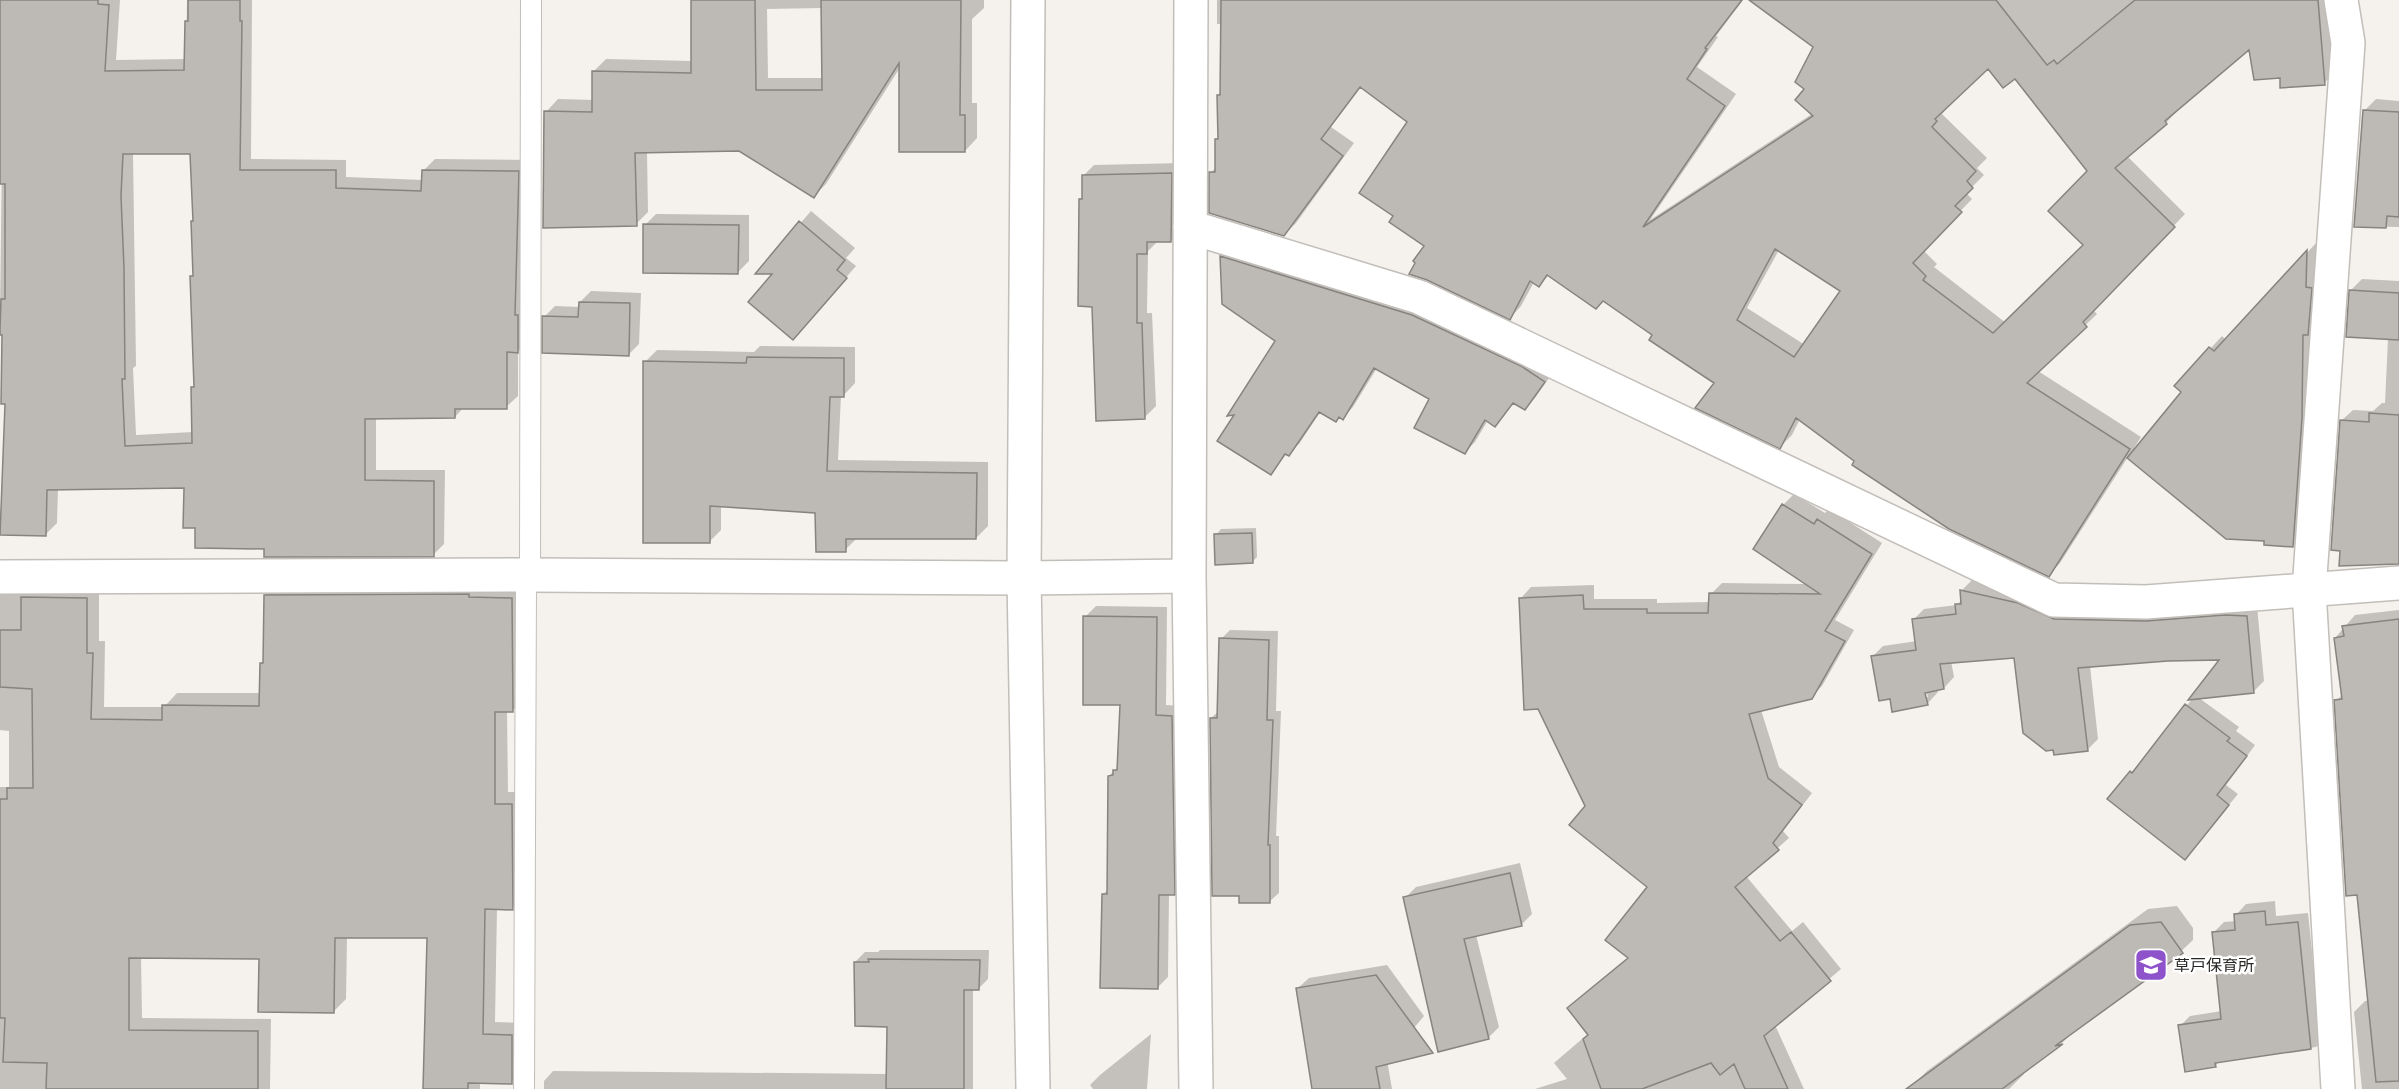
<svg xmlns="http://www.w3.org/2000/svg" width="2399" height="1089" font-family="Rubik,'Noto Sans JP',sans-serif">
<rect width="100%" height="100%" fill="#f5f1ec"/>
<path fill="#0003" fill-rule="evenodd" d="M 0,0 L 120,0 L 116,60 L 186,59 L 187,0 L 252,0 L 251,159 L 346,160 L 346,177 L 423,180 L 423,171 L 435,159 L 530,160 L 529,340 L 518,351 L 518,396 L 506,407 L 464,407 L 455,417 L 376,417 L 376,470 L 445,470 L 444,544 L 433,555 L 266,548 L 196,527 L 185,486 L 58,489 L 57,523 L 46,534 L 6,402 L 2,313 L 0,313 L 2,153 L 0,153 ZM 133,153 L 191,153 L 195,219 L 193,221 L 194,274 L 192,277 L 195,385 L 192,388 L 193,432 L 136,435 L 133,368 L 136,366 Z
M 693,0 L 984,0 L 984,8 L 972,19 L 972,103 L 977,103 L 977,138 L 965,151 L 901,66 L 826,184 L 814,196 L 740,150 L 647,152 L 648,212 L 636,224 L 546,112 L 558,99 L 594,100 L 594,71 L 606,59 L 692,61 ZM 823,8 L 823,78 L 768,78 L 767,9 Z
M 1217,0 L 1743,0 L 1716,36 L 1718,37 L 1697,67 L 1736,94 L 1650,220 L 1812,114 L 1807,89 L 1815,46 L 1751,0 L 2330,0 L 2336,72 L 2324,83 L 2281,76 L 2250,47 L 2176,110 L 2177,111 L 2166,123 L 2127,156 L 2185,214 L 2093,310 L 2097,314 L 2038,371 L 2141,437 L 2134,448 L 2136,449 L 2183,391 L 2176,386 L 2222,336 L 2226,340 L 2318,241 L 2305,534 L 2293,546 L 2266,539 L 2128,457 L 2060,563 L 2049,575 L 1856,461 L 1800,419 L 1792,435 L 1780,447 L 1716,382 L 1604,300 L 1549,275 L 1539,285 L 1534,282 L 1521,306 L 1510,318 L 1395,216 L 1409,122 L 1361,87 L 1331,127 L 1354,143 L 1296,223 L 1284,235 L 1211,173 L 1216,167 L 1216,139 L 1219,136 L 1218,95 L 1221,92 L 1222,24 L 1217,24 ZM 1988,67 L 2015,77 L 2089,171 L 2085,245 L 2006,323 L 1934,267 L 1937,264 L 1923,250 L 1972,199 L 1966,193 L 1984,175 L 1977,168 L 1987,158 L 1942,114 L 1947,108 L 1946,107 ZM 1779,250 L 1842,291 L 1805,345 L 1747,308 Z
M 2376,99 L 2399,101 L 2399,227 L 2355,226 L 2365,110 Z
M 1182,163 L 1182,229 L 1171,241 L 1158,241 L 1148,251 L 1147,313 L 1152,313 L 1156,406 L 1145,417 L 1094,305 L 1080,199 L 1084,196 L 1083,176 L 1094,165 Z
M 811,211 L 855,248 L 846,258 L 856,266 L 803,327 L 775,272 L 758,272 Z
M 656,214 L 749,215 L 749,261 L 738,272 L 645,225 Z
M 1232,246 L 1423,305 L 1554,371 L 1535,398 L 1525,408 L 1514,402 L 1495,425 L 1488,420 L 1475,442 L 1464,453 L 1431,398 L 1377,368 L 1353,407 L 1343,418 L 1341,416 L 1336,420 L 1321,411 L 1299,444 L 1287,453 L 1271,473 L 1237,414 L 1277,341 L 1223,303 L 1221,256 Z
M 2362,279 L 2399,281 L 2399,563 L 2341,421 L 2353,410 L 2373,411 L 2382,403 L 2385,403 L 2388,338 L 2351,290 Z
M 591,291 L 641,293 L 639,344 L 628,355 L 544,317 L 555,306 L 580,307 L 580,302 Z
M 760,346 L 855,347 L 855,383 L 844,395 L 841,395 L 838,460 L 988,462 L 988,526 L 976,538 L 858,537 L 845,550 L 816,511 L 721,505 L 721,530 L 709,542 L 645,362 L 657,350 L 754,352 Z
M 1794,494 L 1825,513 L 1829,509 L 1882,543 L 1835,620 L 1854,630 L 1822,686 L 1811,697 L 1761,710 L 1779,767 L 1812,793 L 1783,831 L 1789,838 L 1746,876 L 1792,931 L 1803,922 L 1841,969 L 1775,1025 L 1804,1089 L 1535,1089 L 1567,1079 L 1554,1063 L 1589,1033 L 1569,1008 L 1629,957 L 1649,886 L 1586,806 L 1521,598 L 1531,587 L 1594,585 L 1594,599 L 1657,599 L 1657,603 L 1710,602 L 1711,594 L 1722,583 L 1807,584 L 1755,549 L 1783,505 Z
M 1256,528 L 1257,557 L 1252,562 L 1216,535 L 1221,529 Z
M 1972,580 L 2029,593 L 2257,606 L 2264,681 L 2253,692 L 2199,698 L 2239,727 L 2236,731 L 2255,745 L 2226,785 L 2238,794 L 2185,858 L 2110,799 L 2193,698 L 2222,658 L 2168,659 L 2090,666 L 2098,739 L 2087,750 L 2015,656 L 1951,661 L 1954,677 L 1944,688 L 1937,689 L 1938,692 L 1928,703 L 1891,697 L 1872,657 L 1883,646 L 1917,641 L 1913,620 L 1924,609 L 1957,605 L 1962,599 L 1962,590 ZM 1925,685 L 1928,697 L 1925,697 Z
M 278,583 L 524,586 L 526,697 L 513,710 L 507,710 L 508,792 L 525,792 L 525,895 L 512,908 L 497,908 L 495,1022 L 524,1023 L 524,1069 L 511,1082 L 480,1082 L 480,1089 L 424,1089 L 428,936 L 347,937 L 346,999 L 333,1012 L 261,957 L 141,957 L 142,1018 L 271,1019 L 270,1089 L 0,1089 L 0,787 L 9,787 L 9,731 L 0,730 L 0,585 L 99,586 L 99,641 L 105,641 L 104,707 L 164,707 L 177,693 L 261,693 L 261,663 L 265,660 L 265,595 Z
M 1096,606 L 1167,607 L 1166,705 L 1182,706 L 1185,883 L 1174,894 L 1169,894 L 1168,977 L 1157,988 L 1103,894 L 1109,889 L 1109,776 L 1119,766 L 1121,704 L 1085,617 Z
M 2399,610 L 2399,1089 L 2362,1089 L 2354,1012 L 2365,1001 L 2370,1000 L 2336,701 L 2343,694 L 2335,638 L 2355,615 Z
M 1230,630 L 1278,631 L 1276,711 L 1281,711 L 1276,836 L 1279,836 L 1279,893 L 1269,902 L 1211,718 L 1219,711 L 1221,639 Z
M 1520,863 L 1532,914 L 1521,925 L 1476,935 L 1499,1027 L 1488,1038 L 1405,898 L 1416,887 Z
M 2275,901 L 2276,916 L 2308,913 L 2318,1010 L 2326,1037 L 2316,1047 L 2221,1060 L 2215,1066 L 2180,1026 L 2190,1016 L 2222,1011 L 2213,933 L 2224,922 L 2236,921 L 2236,915 L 2246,904 Z
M 2177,906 L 2193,928 L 2193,940 L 2176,956 L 2079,1026 L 2062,1043 L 2023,1072 L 2024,1074 L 2009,1089 L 1913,1089 L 1911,1087 L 1927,1071 L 2148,909 Z
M 880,950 L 989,950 L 988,979 L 979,988 L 973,988 L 973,1089 L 544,1089 L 544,1081 L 553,1071 L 888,1074 L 889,1025 L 855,962 L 865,952 L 878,952 Z
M 1387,965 L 1424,1016 L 1387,1060 L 1392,1089 L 1313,1089 L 1298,988 L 1309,978 Z
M 1151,1034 L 1147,1089 L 1093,1089 L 1090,1085 L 1100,1075 Z"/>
<path fill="#bdb9b4" stroke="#87837e" stroke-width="1.5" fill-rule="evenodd" d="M 0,0 L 98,0 L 98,4 L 109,5 L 105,71 L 184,70 L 185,21 L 188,21 L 188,0 L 240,0 L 240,21 L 242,21 L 240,170 L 336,170 L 336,188 L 421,191 L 422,170 L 519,171 L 515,315 L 518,315 L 518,353 L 507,352 L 507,409 L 455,409 L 455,418 L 365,419 L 365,480 L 434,481 L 434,557 L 264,557 L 264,549 L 195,548 L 195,528 L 183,528 L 184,488 L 47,490 L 46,536 L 0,535 L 5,404 L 1,404 L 2,335 L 0,335 L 0,329 L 1,299 L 5,299 L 5,184 L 0,184 ZM 123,154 L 190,154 L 193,221 L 191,221 L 193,276 L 190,276 L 194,387 L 191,387 L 192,443 L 125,446 L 122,379 L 125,379 L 124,268 L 121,196 Z
M 691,0 L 755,0 L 756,90 L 822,90 L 821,0 L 961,0 L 960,115 L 965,115 L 965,152 L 899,152 L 899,63 L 814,198 L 739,151 L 635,153 L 637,226 L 543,228 L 544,111 L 592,112 L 592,71 L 691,73 Z
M 1221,0 L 1742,0 L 1705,48 L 1707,49 L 1687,79 L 1725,106 L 1643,227 L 1813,116 L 1795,100 L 1804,89 L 1795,82 L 1813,47 L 1749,0 L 1996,0 L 2047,65 L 2054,60 L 2057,64 L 2135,0 L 2318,0 L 2325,85 L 2280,88 L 2280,78 L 2254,80 L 2249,50 L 2165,121 L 2167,124 L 2115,168 L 2175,227 L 2083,322 L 2087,327 L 2027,383 L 2130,449 L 2049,577 L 1949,529 L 1852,465 L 1854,461 L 1796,418 L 1780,449 L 1695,408 L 1714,383 L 1649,340 L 1652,335 L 1603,301 L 1596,309 L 1547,275 L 1539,287 L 1530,281 L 1510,320 L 1427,280 L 1409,274 L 1415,263 L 1413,261 L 1424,246 L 1389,222 L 1393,216 L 1359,193 L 1407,122 L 1360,87 L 1321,139 L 1343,156 L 1284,236 L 1209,213 L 1209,172 L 1215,172 L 1215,139 L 1218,139 L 1217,95 L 1220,95 ZM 1988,69 L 2003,88 L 2015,79 L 2087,171 L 2048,211 L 2083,245 L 1993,333 L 1923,280 L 1926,276 L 1913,263 L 1962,212 L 1955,206 L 1973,188 L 1967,181 L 1976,171 L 1932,127 L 1937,121 L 1935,119 ZM 1775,249 L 1840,291 L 1794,357 L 1737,320 Z
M 2363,110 L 2399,112 L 2399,217 L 2387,216 L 2386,228 L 2354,227 Z
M 1172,173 L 1171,242 L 1147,242 L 1147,254 L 1137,254 L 1137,323 L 1142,323 L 1145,419 L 1096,421 L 1092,307 L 1078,306 L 1079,199 L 1082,199 L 1082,175 Z
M 799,221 L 845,260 L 837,270 L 847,278 L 793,340 L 748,302 L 772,274 L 755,274 Z
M 643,224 L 739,225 L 738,274 L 643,273 Z
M 2307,250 L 2306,287 L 2312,288 L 2308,335 L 2303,335 L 2302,418 L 2293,547 L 2264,545 L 2264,541 L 2226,539 L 2127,458 L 2181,392 L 2174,386 L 2209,347 L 2214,351 Z
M 1220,256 L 1412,315 L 1521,366 L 1545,382 L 1525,410 L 1513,403 L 1495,427 L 1485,420 L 1465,454 L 1414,428 L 1429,399 L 1374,368 L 1343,420 L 1339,417 L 1336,422 L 1319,412 L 1289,456 L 1285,454 L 1271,475 L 1217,441 L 1234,415 L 1227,416 L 1275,341 L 1222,304 Z
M 2349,290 L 2399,293 L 2399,340 L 2346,337 Z
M 579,302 L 630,303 L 629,356 L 542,353 L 542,316 L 578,317 Z
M 747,357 L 844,358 L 844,397 L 830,397 L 827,471 L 977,473 L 976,539 L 846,539 L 846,552 L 816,552 L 815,513 L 710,506 L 710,543 L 643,543 L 643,361 L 746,363 Z
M 2369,413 L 2399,415 L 2399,564 L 2339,566 L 2340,551 L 2331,550 L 2340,420 L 2369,422 Z
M 1782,504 L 1814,524 L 1817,519 L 1872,554 L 1825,631 L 1845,641 L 1812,699 L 1749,714 L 1768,778 L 1802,805 L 1773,843 L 1779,850 L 1735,887 L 1780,941 L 1791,932 L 1831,981 L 1764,1036 L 1788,1089 L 1745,1089 L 1734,1064 L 1720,1075 L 1711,1063 L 1642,1089 L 1601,1089 L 1583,1039 L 1588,1035 L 1567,1008 L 1628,958 L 1605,940 L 1647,887 L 1569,825 L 1585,806 L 1538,709 L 1524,710 L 1519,598 L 1583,595 L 1584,609 L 1647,609 L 1647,613 L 1708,613 L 1709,593 L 1820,594 L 1753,549 Z
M 1252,533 L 1253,563 L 1215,565 L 1214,534 Z
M 1960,590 L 2018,603 L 2054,619 L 2146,621 L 2225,615 L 2247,616 L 2254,693 L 2188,700 L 2219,660 L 2168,661 L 2078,668 L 2088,751 L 2054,755 L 2053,750 L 2046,751 L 2023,733 L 2014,658 L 1940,664 L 1944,689 L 1925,693 L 1928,705 L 1892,712 L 1890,699 L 1879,701 L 1871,656 L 1916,650 L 1912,619 L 1956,614 L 1955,604 L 1961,604 Z
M 469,594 L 469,597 L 512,598 L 513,712 L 495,712 L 495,804 L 512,804 L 513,910 L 485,909 L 483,1034 L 512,1035 L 512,1084 L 468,1083 L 468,1089 L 423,1089 L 427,938 L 335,938 L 334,1013 L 258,1012 L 259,959 L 129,958 L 129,1030 L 258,1031 L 258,1089 L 46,1089 L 47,1063 L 3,1062 L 5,1018 L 0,1018 L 0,799 L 7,799 L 7,788 L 33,788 L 32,689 L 0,687 L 0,630 L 21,630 L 21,597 L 87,598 L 87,653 L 93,653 L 91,719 L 162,720 L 162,705 L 259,706 L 260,663 L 263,663 L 264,595 Z
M 1083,616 L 1157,617 L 1156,715 L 1172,716 L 1175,895 L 1159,895 L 1158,989 L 1100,988 L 1102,894 L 1107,894 L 1108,776 L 1113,775 L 1113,770 L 1117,770 L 1120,705 L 1083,705 Z
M 2399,619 L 2399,1081 L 2376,1082 L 2357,895 L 2346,896 L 2334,700 L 2342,699 L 2334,638 L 2344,636 L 2342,626 Z
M 1219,638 L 1269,640 L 1267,720 L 1273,720 L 1268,845 L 1270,845 L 1270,903 L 1239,903 L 1239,896 L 1212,896 L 1210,718 L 1217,718 Z
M 2185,704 L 2230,738 L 2227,741 L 2247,756 L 2217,795 L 2229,805 L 2185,860 L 2107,799 L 2130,771 L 2132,773 Z
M 1510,873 L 1522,926 L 1464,939 L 1489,1039 L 1438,1052 L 1403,897 Z
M 2265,911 L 2266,925 L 2298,922 L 2311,1049 L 2215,1063 L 2216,1067 L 2185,1072 L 2178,1025 L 2221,1019 L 2212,932 L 2235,930 L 2234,914 Z
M 2161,922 L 2183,953 L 2055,1046 L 2063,1044 L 2002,1089 L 1906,1089 L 2130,925 Z
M 868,959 L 980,960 L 979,990 L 964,990 L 964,1089 L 886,1089 L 887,1027 L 855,1026 L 854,962 L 869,962 Z
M 1376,975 L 1433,1053 L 1376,1067 L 1380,1089 L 1312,1089 L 1296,988 Z"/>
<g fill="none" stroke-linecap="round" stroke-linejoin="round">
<g stroke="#c2beb9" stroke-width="22">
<path id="lane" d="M 524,1089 L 526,585 L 530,575 L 531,0"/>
</g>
<g stroke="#c2beb9" stroke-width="36">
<path id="street" d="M 1191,0 L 1189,576 L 1196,1089
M 1190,227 L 1419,297 L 2054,600 L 2146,602 L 2399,583
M 0,577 L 530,575 L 1024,578 L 1189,576
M 2338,1089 L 2309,590 L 2348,43 L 2341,0"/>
</g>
<g stroke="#c2beb9" stroke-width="36">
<path id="secondary" d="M 1028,0 L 1024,578 L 1033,1089"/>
</g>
<use href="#lane" stroke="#fff" stroke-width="20"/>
<use href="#street" stroke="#fff" stroke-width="33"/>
<use href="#secondary" stroke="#fff" stroke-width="33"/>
</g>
<defs>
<g id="school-square" transform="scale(1.725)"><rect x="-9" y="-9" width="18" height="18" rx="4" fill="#8e53ca" stroke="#fff"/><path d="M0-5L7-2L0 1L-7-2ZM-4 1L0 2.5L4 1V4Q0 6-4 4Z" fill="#fff"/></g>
</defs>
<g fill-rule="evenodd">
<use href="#school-square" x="2151" y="965"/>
</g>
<g text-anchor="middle" stroke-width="5" stroke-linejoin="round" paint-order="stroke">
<g font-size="16" fill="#282624" stroke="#fff" text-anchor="start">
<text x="2174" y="971">草戸保育所</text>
</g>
</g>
</svg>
